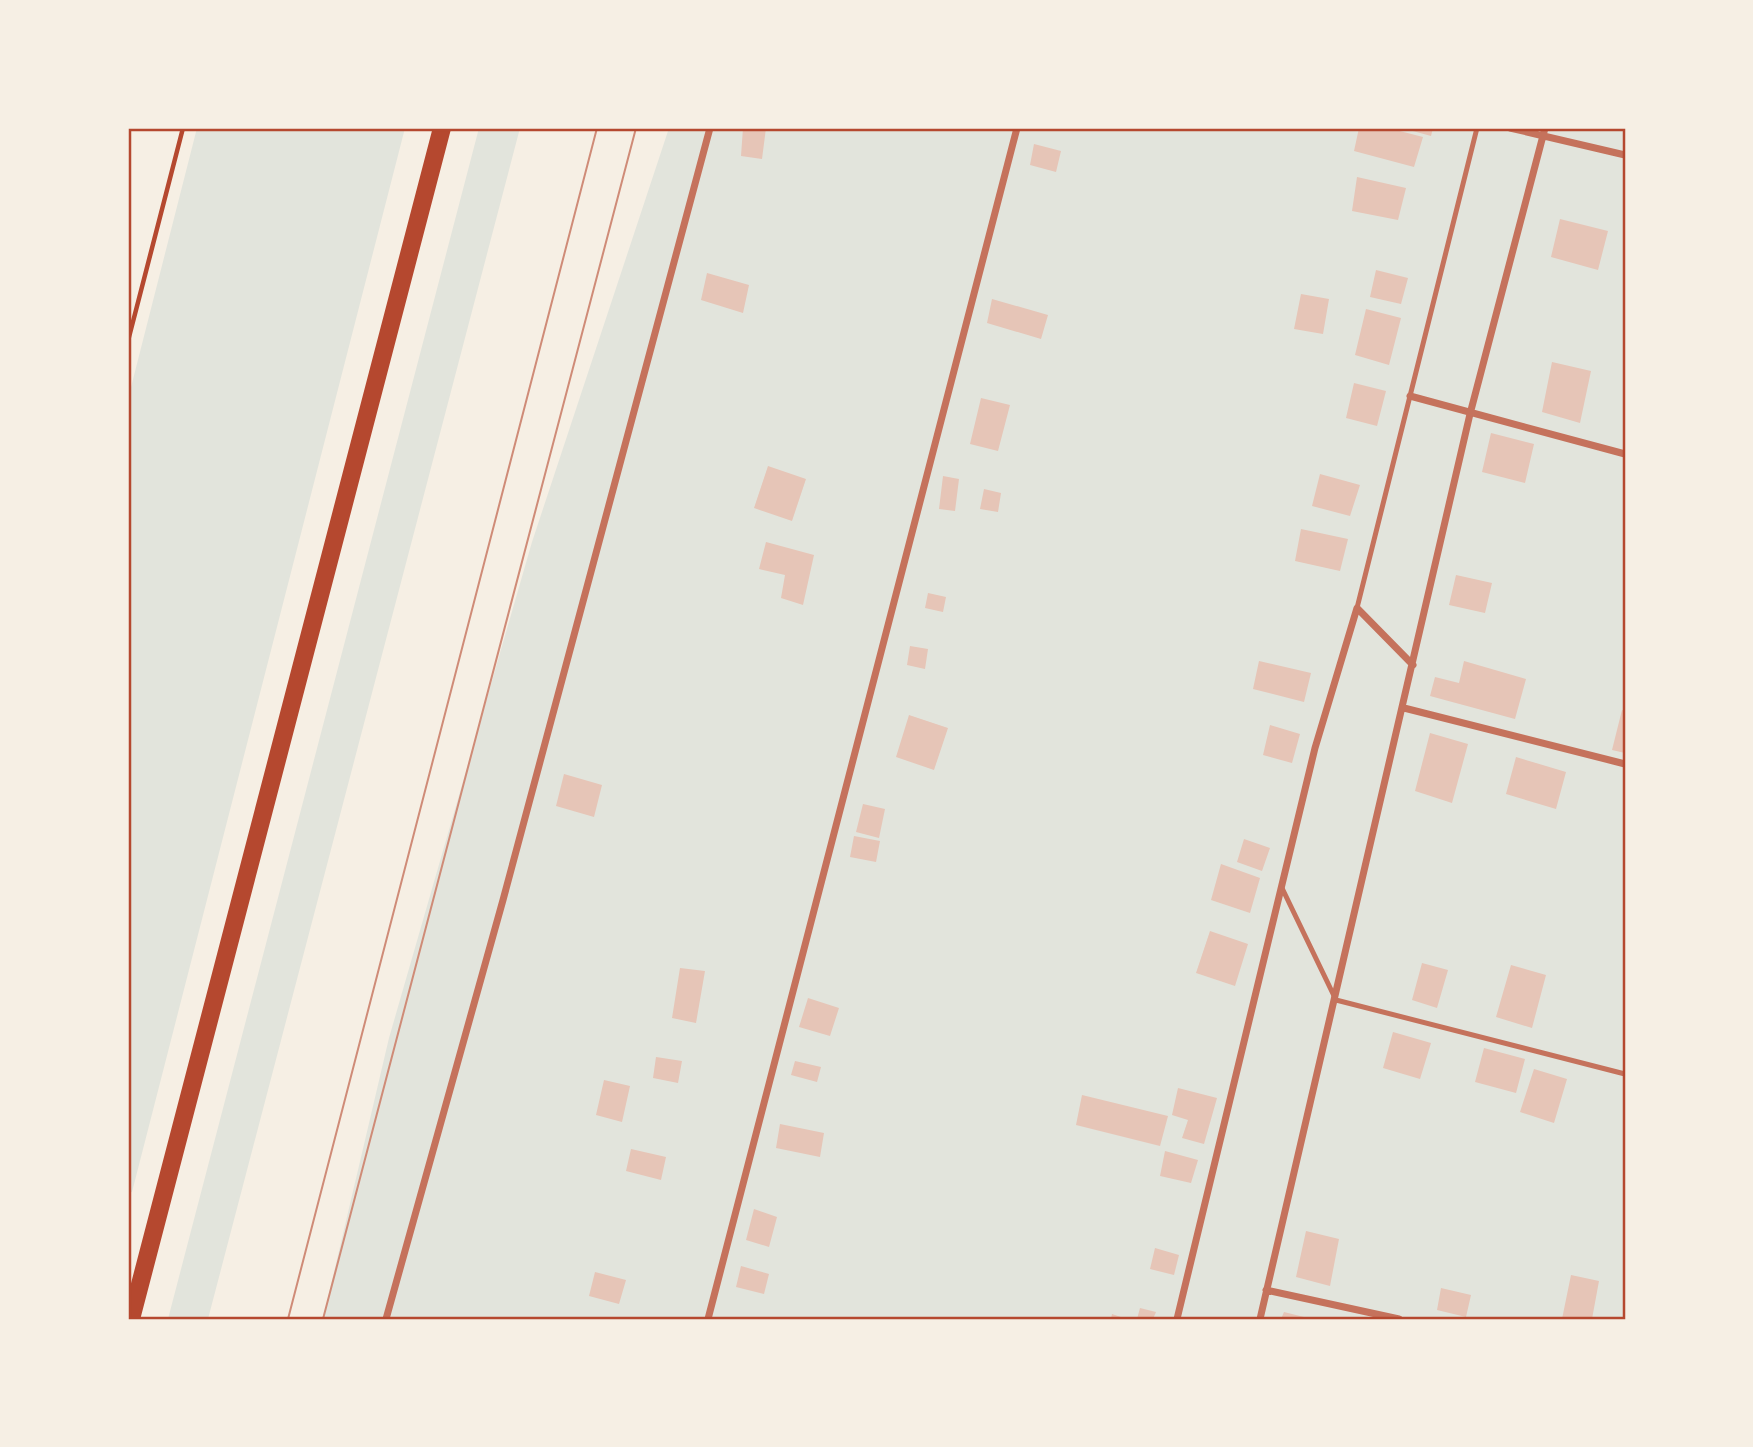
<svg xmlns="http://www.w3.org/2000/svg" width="1753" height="1447" font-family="'DejaVu Sans',sans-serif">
<rect width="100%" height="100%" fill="#f6efe4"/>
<path fill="#e2e4dc" d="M 197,128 L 405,128 L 132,1192 L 128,1193 L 128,399 Z
M 479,128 L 520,128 L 208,1319 L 168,1319 Z
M 669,128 L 1625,128 L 1625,1319 L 323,1319 L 389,1038 L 532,542 Z"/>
<path fill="#e6c5b7" d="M 743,128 L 766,128 L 762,159 L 741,156 Z
M 1359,128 L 1388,128 L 1423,137 L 1414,167 L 1354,151 Z
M 1402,128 L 1433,128 L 1431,136 Z
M 1034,144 L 1061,151 L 1056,172 L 1030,165 Z
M 1357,177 L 1406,188 L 1398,220 L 1352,211 Z
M 1560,219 L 1608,231 L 1598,270 L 1551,257 Z
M 1376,270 L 1408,278 L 1401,304 L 1370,297 Z
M 707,273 L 749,285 L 743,313 L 701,300 Z
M 1301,294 L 1329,299 L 1323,334 L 1294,329 Z
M 992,299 L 1048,315 L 1041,339 L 987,323 Z
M 1366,309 L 1401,318 L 1389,365 L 1355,355 Z
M 1552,362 L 1591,371 L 1580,423 L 1542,412 Z
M 1354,383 L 1386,391 L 1377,426 L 1346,418 Z
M 981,398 L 1010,405 L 998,451 L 970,444 Z
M 1491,433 L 1534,444 L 1525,483 L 1482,472 Z
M 768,466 L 806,479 L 792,521 L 754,508 Z
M 1320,474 L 1360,485 L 1350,516 L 1312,506 Z
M 943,476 L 959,479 L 955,511 L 939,509 Z
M 984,489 L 1001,493 L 998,512 L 980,509 Z
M 1301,529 L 1348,539 L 1340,571 L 1295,561 Z
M 766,542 L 814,555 L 803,605 L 781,598 L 785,575 L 759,569 Z
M 1456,575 L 1492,583 L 1485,613 L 1449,605 Z
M 928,593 L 946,597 L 943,612 L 925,608 Z
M 910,646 L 928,649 L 925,669 L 907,665 Z
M 1259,661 L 1311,673 L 1304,702 L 1253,689 Z
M 1464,661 L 1526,679 L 1515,719 L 1430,696 L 1435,677 L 1459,683 Z
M 1622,710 L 1625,711 L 1625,753 L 1612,750 Z
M 909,715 L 948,728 L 934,770 L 896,757 Z
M 1270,725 L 1300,734 L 1292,763 L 1263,755 Z
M 1430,733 L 1468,744 L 1452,803 L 1415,791 Z
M 1516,757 L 1566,772 L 1556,809 L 1506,794 Z
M 564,774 L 602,785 L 594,817 L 556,806 Z
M 863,804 L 885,809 L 879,838 L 856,832 Z
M 854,836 L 880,841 L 876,862 L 850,857 Z
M 1244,839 L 1270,848 L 1262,871 L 1237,862 Z
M 1221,864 L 1260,878 L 1250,913 L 1211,900 Z
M 1210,931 L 1248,944 L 1235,986 L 1196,973 Z
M 1422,963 L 1448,970 L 1437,1008 L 1412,1000 Z
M 1511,965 L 1546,975 L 1532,1028 L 1496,1017 Z
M 680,968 L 705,971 L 696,1023 L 672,1018 Z
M 808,998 L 839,1008 L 830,1036 L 799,1027 Z
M 1393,1032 L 1431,1043 L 1420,1079 L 1383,1068 Z
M 1484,1048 L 1525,1059 L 1516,1093 L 1475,1082 Z
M 656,1057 L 682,1061 L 678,1083 L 653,1078 Z
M 795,1061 L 821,1067 L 817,1082 L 791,1075 Z
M 1534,1069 L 1567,1079 L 1554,1123 L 1520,1112 Z
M 604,1080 L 630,1086 L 622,1122 L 596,1115 Z
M 1178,1088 L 1217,1098 L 1204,1144 L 1182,1138 L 1188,1120 L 1172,1115 Z
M 1082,1095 L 1168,1116 L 1160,1146 L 1076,1125 Z
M 780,1124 L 824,1133 L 820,1157 L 776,1148 Z
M 631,1149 L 666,1157 L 661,1180 L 626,1171 Z
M 1165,1151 L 1198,1160 L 1191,1183 L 1160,1176 Z
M 754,1209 L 777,1217 L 769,1247 L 746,1240 Z
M 1306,1231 L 1339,1239 L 1330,1286 L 1296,1277 Z
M 1155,1248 L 1179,1255 L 1174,1275 L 1150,1269 Z
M 741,1266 L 769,1274 L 764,1294 L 736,1287 Z
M 595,1272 L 626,1280 L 619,1304 L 589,1296 Z
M 1571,1275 L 1599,1281 L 1592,1319 L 1562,1319 Z
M 1441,1288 L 1471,1295 L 1466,1317 L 1437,1310 Z
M 1140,1308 L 1156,1312 L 1153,1319 L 1137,1319 Z
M 1284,1312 L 1308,1318 L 1308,1319 L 1281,1319 Z
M 1112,1314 L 1127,1319 L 1111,1319 Z"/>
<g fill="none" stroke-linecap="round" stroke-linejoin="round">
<path stroke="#b5482f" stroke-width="4.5" d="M 128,341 L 183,128"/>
<path stroke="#c5725c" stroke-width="5" d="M 1357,608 L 1477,128
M 1282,888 L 1336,1000 L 1625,1074"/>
<path stroke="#c5725c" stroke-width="7" d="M 1510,128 L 1625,155
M 1410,396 L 1625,454
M 1404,708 L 1625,764
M 1266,1290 L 1399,1319
M 386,1319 L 503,900 L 710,128
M 708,1319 L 1017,128
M 1177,1319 L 1315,748 L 1357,608 L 1413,665
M 1260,1319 L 1470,414 L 1545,128"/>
<path stroke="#b5482f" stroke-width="18" d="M 131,1319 L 442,128"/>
<path stroke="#cf8b77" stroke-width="2" d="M 288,1319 L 597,128
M 323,1319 L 636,128"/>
</g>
<rect width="1753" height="1447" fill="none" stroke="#f6efe4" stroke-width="259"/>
<rect x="130" y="130" width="1494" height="1188" fill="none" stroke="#b5482f" stroke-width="2.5"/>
</svg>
